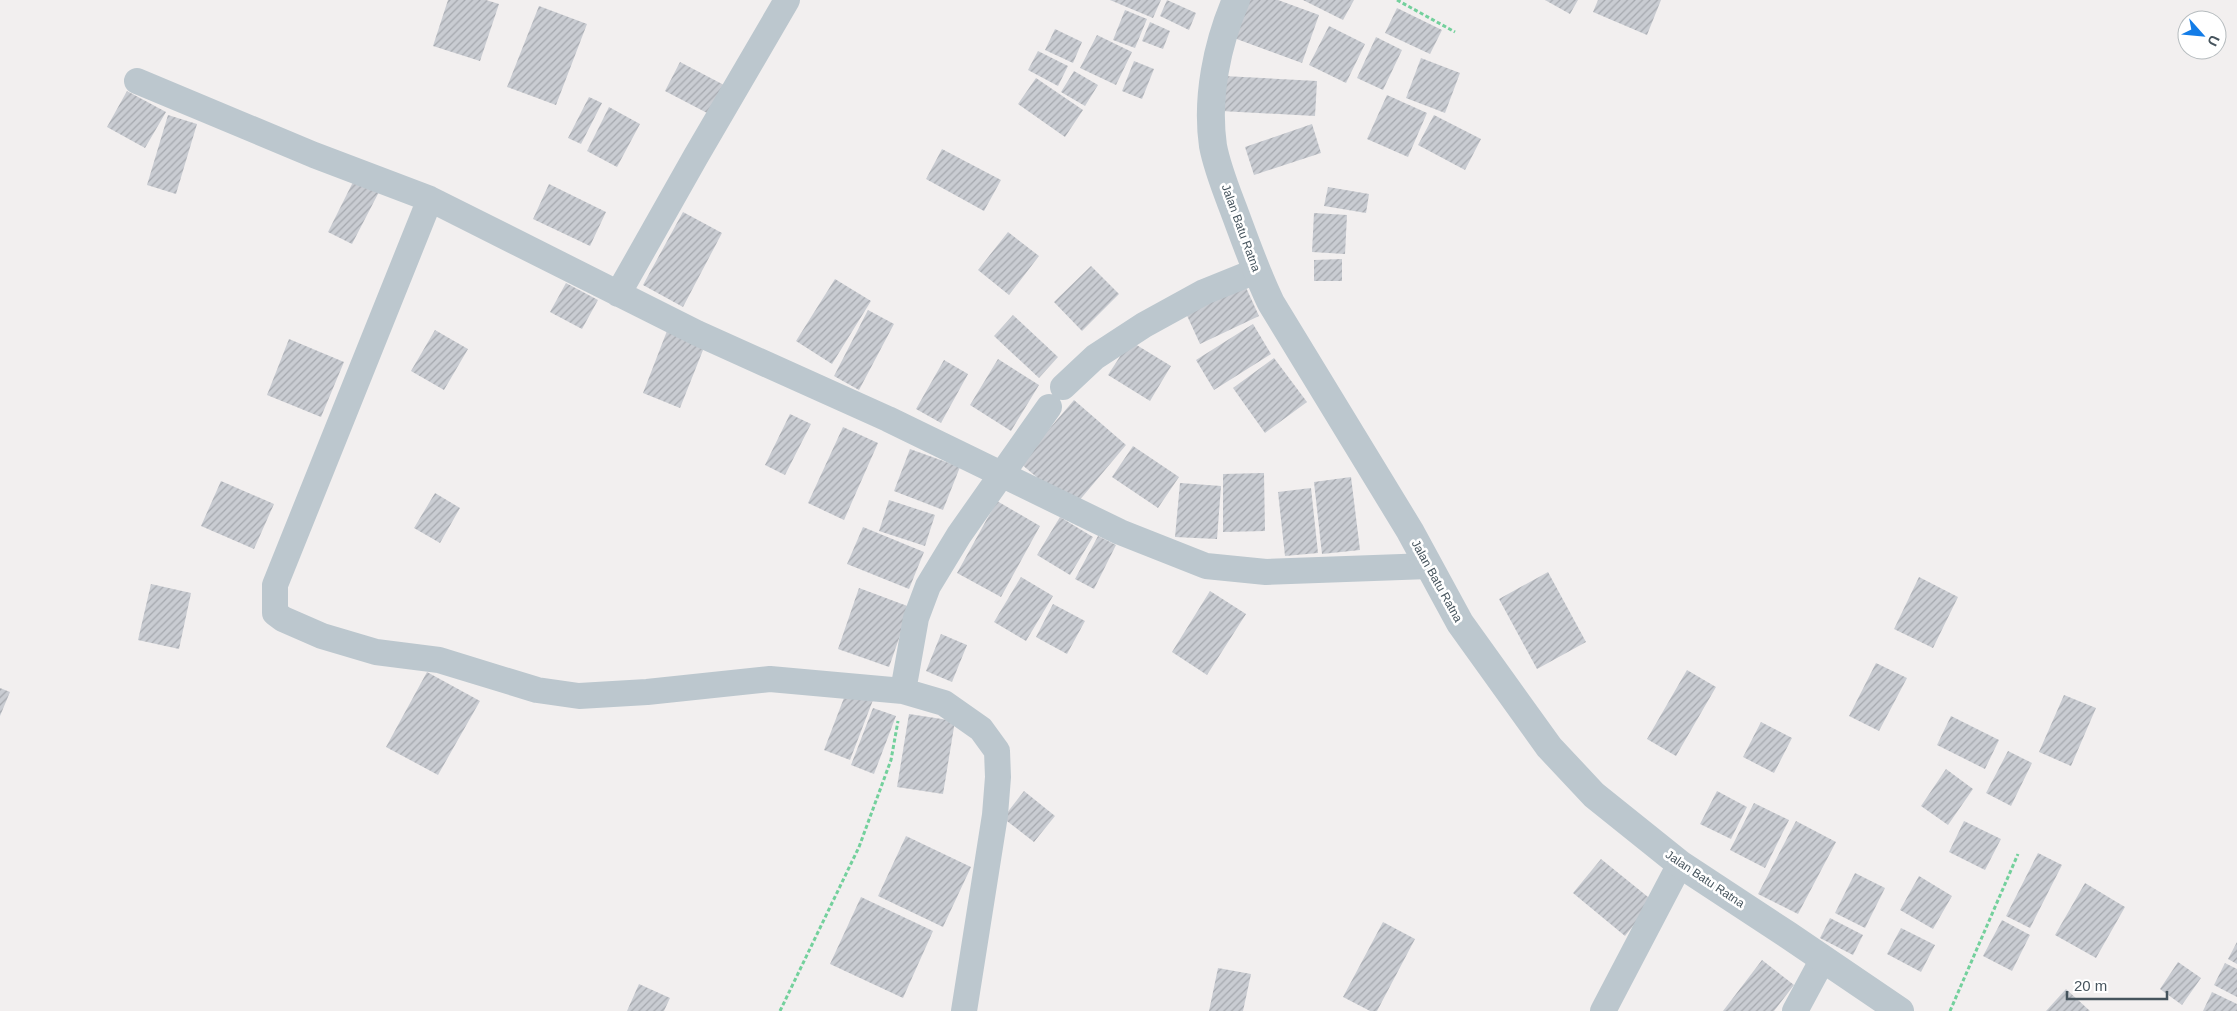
<svg xmlns="http://www.w3.org/2000/svg" width="2237" height="1011" font-family="Arial,sans-serif">
<defs>
<pattern id="building-hatch" width="6" height="6" patternUnits="userSpaceOnUse" patternTransform="scale(1.25)"><rect width="6" height="6" fill="#c9ccd2"/><path d="M-1 1l2-2M0 6l6-6M5 7l2-2" fill="none" stroke="#a5a8ae"/></pattern>
</defs>
<rect width="100%" height="100%" fill="#f2efef"/>
<path fill="url(#building-hatch)" d="M 448,0 L 486,0 L 499,4 L 480,61 L 433,46 Z
M 1110,0 L 1161,0 L 1153,18 Z
M 1167,0 L 1196,13 L 1189,30 L 1160,16 Z
M 1248,0 L 1278,0 L 1319,15 L 1302,63 L 1234,38 Z
M 1303,0 L 1354,0 L 1343,20 Z
M 1545,0 L 1578,0 L 1570,14 Z
M 1598,0 L 1661,0 L 1647,35 L 1593,12 Z
M 539,6 L 587,24 L 556,105 L 507,87 Z
M 1397,8 L 1442,30 L 1430,54 L 1385,33 Z
M 1125,10 L 1147,19 L 1135,48 L 1113,40 Z
M 1150,22 L 1170,31 L 1163,49 L 1142,41 Z
M 1329,26 L 1365,44 L 1346,83 L 1309,65 Z
M 1055,29 L 1082,42 L 1073,63 L 1045,50 Z
M 1097,35 L 1132,52 L 1116,85 L 1080,68 Z
M 1376,37 L 1402,50 L 1383,90 L 1357,78 Z
M 1038,51 L 1068,66 L 1058,86 L 1028,70 Z
M 1421,58 L 1460,73 L 1445,113 L 1406,98 Z
M 1134,61 L 1154,69 L 1142,99 L 1122,91 Z
M 680,62 L 724,85 L 709,114 L 665,91 Z
M 1074,71 L 1098,85 L 1085,106 L 1061,92 Z
M 1224,76 L 1317,81 L 1315,116 L 1221,111 Z
M 1036,78 L 1083,110 L 1065,137 L 1018,104 Z
M 127,91 L 166,112 L 145,148 L 107,127 Z
M 1387,95 L 1427,113 L 1408,157 L 1367,139 Z
M 589,97 L 602,103 L 581,144 L 568,138 Z
M 609,107 L 640,124 L 617,167 L 587,151 Z
M 168,115 L 197,124 L 176,194 L 147,185 Z
M 1434,115 L 1481,139 L 1465,170 L 1418,145 Z
M 1312,124 L 1321,153 L 1254,175 L 1245,147 Z
M 942,149 L 1001,180 L 984,211 L 926,179 Z
M 355,178 L 380,190 L 352,244 L 328,232 Z
M 549,184 L 606,212 L 590,246 L 533,219 Z
M 1328,187 L 1369,194 L 1366,213 L 1324,206 Z
M 683,212 L 722,233 L 683,307 L 643,285 Z
M 1314,213 L 1347,215 L 1345,254 L 1312,252 Z
M 1008,232 L 1039,256 L 1009,295 L 978,270 Z
M 1342,259 L 1342,281 L 1314,281 L 1314,260 Z
M 1091,266 L 1119,294 L 1082,331 L 1054,302 Z
M 835,279 L 871,301 L 832,364 L 796,341 Z
M 1243,281 L 1259,316 L 1200,344 L 1184,309 Z
M 566,283 L 598,300 L 582,329 L 550,312 Z
M 868,310 L 894,324 L 859,390 L 834,376 Z
M 1013,315 L 1058,357 L 1039,378 L 994,336 Z
M 1253,324 L 1271,354 L 1214,390 L 1196,360 Z
M 435,330 L 468,349 L 444,390 L 411,371 Z
M 667,331 L 705,345 L 680,408 L 643,393 Z
M 289,339 L 344,362 L 321,417 L 267,395 Z
M 1130,341 L 1171,366 L 1150,401 L 1108,375 Z
M 1274,358 L 1307,402 L 1265,433 L 1233,388 Z
M 998,359 L 1039,385 L 1011,431 L 970,405 Z
M 944,360 L 968,374 L 941,423 L 916,409 Z
M 1074,400 L 1126,445 L 1073,508 L 1020,463 Z
M 790,414 L 811,424 L 785,475 L 765,465 Z
M 843,427 L 878,443 L 844,520 L 808,503 Z
M 1133,446 L 1179,477 L 1158,508 L 1112,477 Z
M 910,449 L 960,467 L 943,510 L 894,491 Z
M 1264,473 L 1265,531 L 1223,532 L 1223,474 Z
M 1351,477 L 1360,550 L 1322,554 L 1314,482 Z
M 221,481 L 274,504 L 254,549 L 201,526 Z
M 1180,483 L 1221,486 L 1217,539 L 1175,537 Z
M 1311,488 L 1318,553 L 1285,556 L 1278,492 Z
M 435,493 L 460,508 L 440,543 L 414,528 Z
M 889,500 L 935,515 L 925,546 L 879,531 Z
M 997,501 L 1040,526 L 1001,597 L 957,573 Z
M 1060,517 L 1093,537 L 1070,575 L 1037,555 Z
M 863,527 L 924,552 L 909,589 L 847,564 Z
M 1098,536 L 1116,545 L 1094,589 L 1075,579 Z
M 1548,572 L 1586,642 L 1537,669 L 1499,599 Z
M 1021,577 L 1053,596 L 1026,641 L 994,622 Z
M 1919,577 L 1958,597 L 1933,648 L 1894,629 Z
M 151,584 L 191,593 L 179,649 L 138,640 Z
M 859,588 L 910,607 L 889,667 L 838,649 Z
M 1210,591 L 1246,614 L 1207,675 L 1172,652 Z
M 1053,604 L 1085,621 L 1067,654 L 1036,637 Z
M 941,634 L 967,645 L 952,682 L 926,671 Z
M 1876,663 L 1907,678 L 1879,731 L 1849,716 Z
M 1687,670 L 1716,687 L 1676,756 L 1647,739 Z
M 427,672 L 480,701 L 438,775 L 386,747 Z
M 0,688 L 10,692 L 0,716 Z
M 847,690 L 873,700 L 850,760 L 824,750 Z
M 2064,695 L 2096,708 L 2071,766 L 2039,752 Z
M 873,708 L 896,716 L 874,774 L 851,765 Z
M 909,714 L 955,721 L 943,794 L 897,787 Z
M 1951,716 L 1999,740 L 1985,769 L 1937,745 Z
M 1761,722 L 1792,738 L 1774,773 L 1743,757 Z
M 2008,751 L 2032,763 L 2011,806 L 1986,793 Z
M 1946,769 L 1973,789 L 1948,825 L 1921,806 Z
M 1024,791 L 1055,816 L 1034,842 L 1003,818 Z
M 1717,791 L 1747,807 L 1731,839 L 1700,824 Z
M 1754,803 L 1789,820 L 1765,868 L 1730,850 Z
M 1796,821 L 1836,842 L 1798,914 L 1758,894 Z
M 1964,821 L 2001,839 L 1985,870 L 1949,852 Z
M 906,836 L 971,867 L 943,927 L 878,896 Z
M 2038,853 L 2062,865 L 2030,928 L 2006,916 Z
M 1601,859 L 1653,901 L 1625,936 L 1573,893 Z
M 1855,873 L 1885,888 L 1865,928 L 1835,913 Z
M 1919,876 L 1952,896 L 1933,929 L 1900,910 Z
M 2085,883 L 2125,907 L 2096,958 L 2055,935 Z
M 861,897 L 933,931 L 903,998 L 830,964 Z
M 1830,918 L 1863,935 L 1853,955 L 1820,938 Z
M 2002,920 L 2030,935 L 2012,971 L 1983,956 Z
M 1383,922 L 1415,939 L 1377,1011 L 1370,1011 L 1343,997 Z
M 1901,928 L 1935,945 L 1921,972 L 1887,954 Z
M 2237,942 L 2237,964 L 2228,959 Z
M 1762,960 L 1794,985 L 1774,1011 L 1723,1011 Z
M 2178,962 L 2201,978 L 2182,1005 L 2160,989 Z
M 2225,963 L 2237,969 L 2237,997 L 2214,985 Z
M 1218,968 L 1251,974 L 1243,1011 L 1209,1011 Z
M 639,984 L 670,998 L 664,1011 L 627,1011 Z
M 2066,989 L 2090,1011 L 2046,1011 Z
M 2212,992 L 2237,1004 L 2237,1011 L 2203,1011 Z"/>
<g fill="none" stroke-linecap="round" stroke-linejoin="round">
<path stroke="#73d09c" stroke-width="3" stroke-dasharray="4 2.5" stroke-linecap="butt" d="M 1397,0 L 1455,32
M 780,1011 L 859,847 L 891,760 L 898,721
M 1950,1011 L 2018,854"/>
<path stroke="#bcc7ce" stroke-width="26" d="M 137,81 L 314,155 L 430,199 L 697,333 L 888,419 L 1120,532 L 1206,566 L 1266,572 L 1429,566
M 430,199 L 275,585 L 275,613 L 283,619 L 322,636 L 376,652 L 439,660 L 537,690 L 579,696 L 647,692 L 770,679 L 903,691 L 944,703 L 981,729 L 997,751 L 998,777 L 995,815 L 964,1011
M 618,294 L 696,156 L 787,0
M 1063,387 L 1095,357 L 1144,325 L 1204,292 L 1256,271
M 903,691 L 916,618 L 928,586 L 959,535 L 1049,407
M 1603,1011 L 1680,864
M 1795,1011 L 1823,959"/>
<path stroke="#bcc7ce" stroke-width="28" d="M 1236,0 C 1217,44 1206,98 1213,146 C 1217,167 1225,187 1233,208 C 1245,240 1256,272 1271,303 L 1410,531 L 1460,623 L 1549,747 L 1594,795 L 1680,864 L 1788,935 L 1900,1011"/>
</g>
<g text-anchor="middle" stroke-width="5" stroke-linejoin="round" paint-order="stroke">
<g font-size="12" fill="#46545d" stroke="#fff">
<text transform="translate(1241 228) rotate(70)" y="4">Jalan Batu Ratna</text>
<text transform="translate(1437 581) rotate(61)" y="4">Jalan Batu Ratna</text>
<text transform="translate(1705 879) rotate(34)" y="4">Jalan Batu Ratna</text>
</g>
</g>
<g transform="translate(2202 35) rotate(117)"><circle r="24" fill="#ffffff" stroke="#b5bbbe"/>
<path d="M0-4L9 19L0 12L-9 19Z" fill="#137ce7"/>
<text y="-8" font-size="14" font-weight="bold" text-anchor="middle" fill="#46545d">U</text>
</g>
<path d="M2067 991v8h100v-8" fill="none" stroke="#46545d" stroke-width="2.5"/>
<text x="2074" y="991" font-size="15" fill="#46545d" stroke="#ffffff" stroke-width="4" paint-order="stroke">20 m</text>
</svg>
